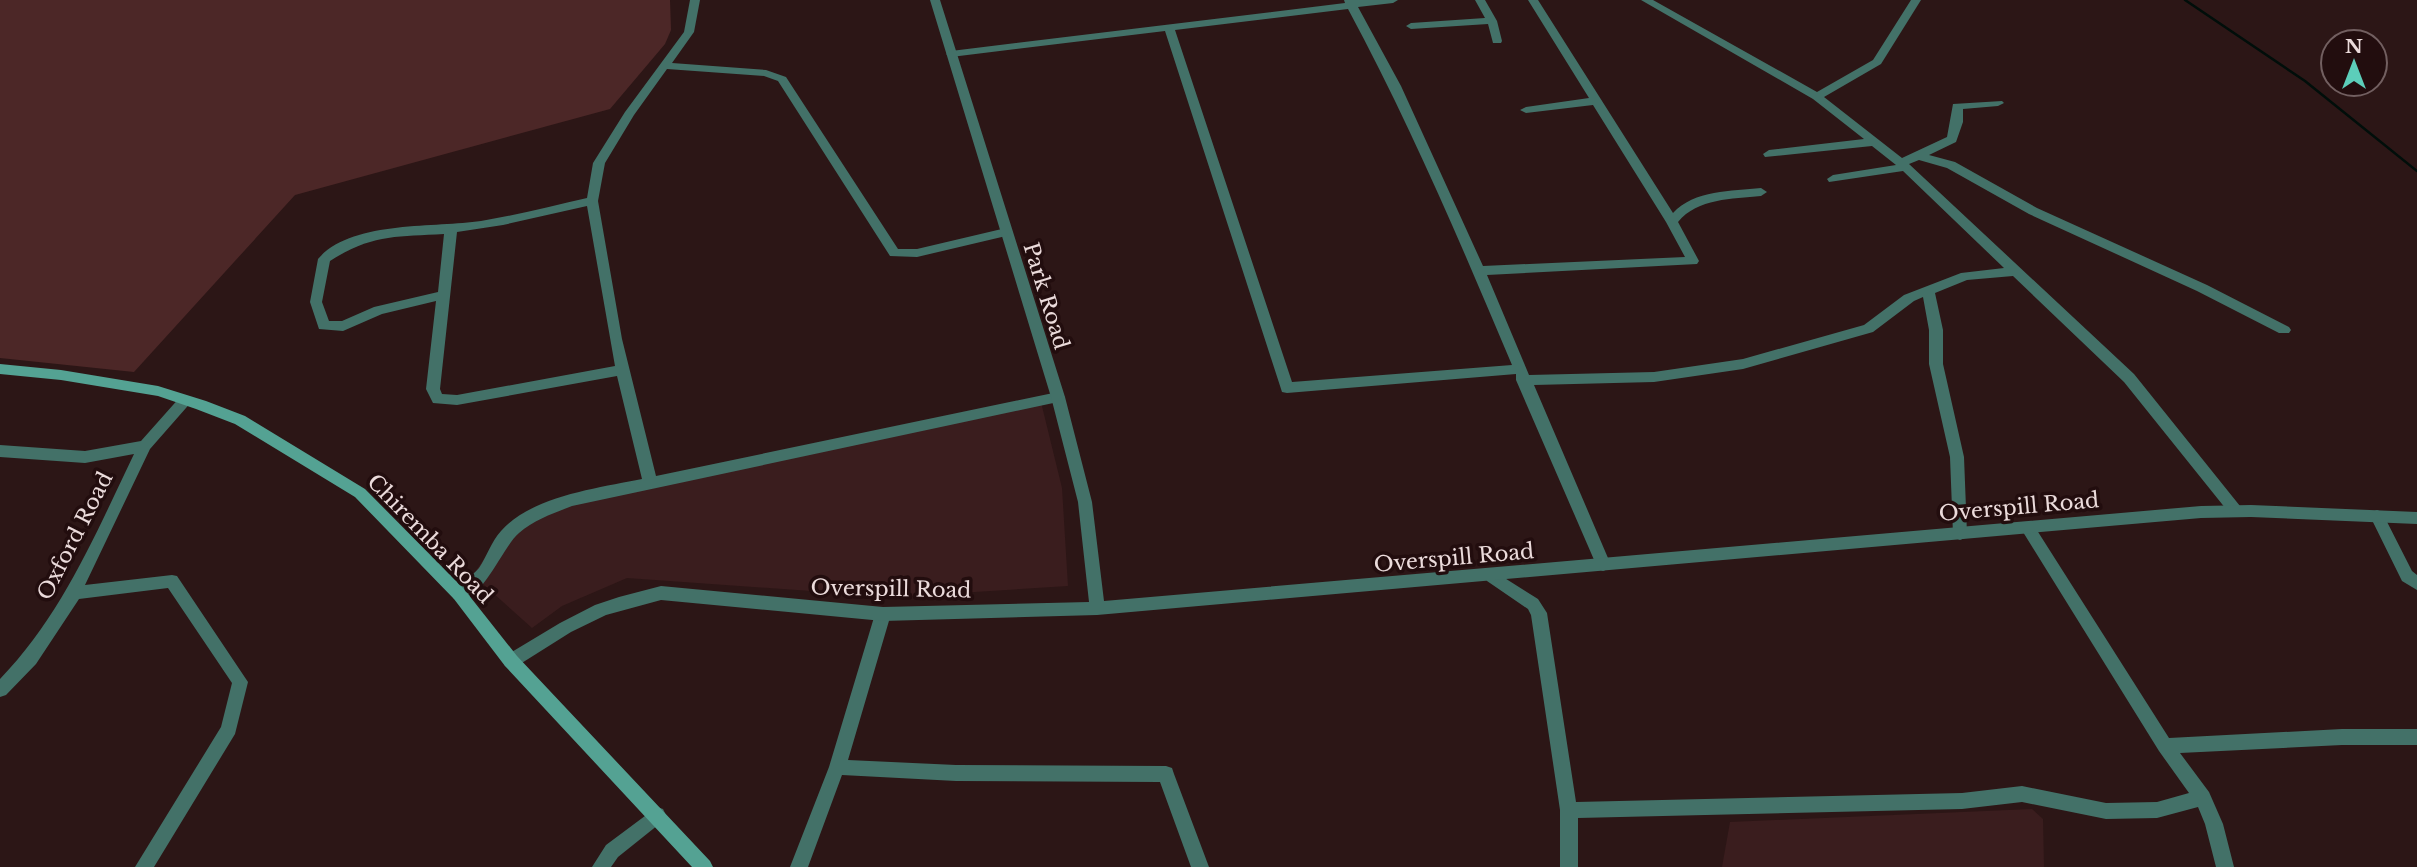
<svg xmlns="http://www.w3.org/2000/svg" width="2417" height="867" font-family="'Libre Baskerville',serif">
<rect width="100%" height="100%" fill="#2c1616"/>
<path fill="#3a1d1e" d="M 1040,398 L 1062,488 L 1068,586 L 896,597 L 627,578 L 562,606 L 532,628 L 473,575 L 508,524 L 557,499 Z
M 2032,809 L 2043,819 L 2044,867 L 1722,867 L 1730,822 Z"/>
<path fill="#4c2727" d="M 0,0 L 670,0 L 671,30 L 665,44 L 610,109 L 295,195 L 134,372 L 0,358 Z"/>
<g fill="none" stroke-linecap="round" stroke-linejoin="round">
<path stroke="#000e0a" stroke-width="2.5" d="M 2185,0 L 2305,81 L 2417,171"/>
<path fill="#437168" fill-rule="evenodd" d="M 690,0 L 700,0 L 694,32 L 672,63 L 766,70 L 786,77 L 898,249 L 917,249 L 1006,228 L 1012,232 L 1006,236 L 917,257 L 890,256 L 778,81 L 764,76 L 667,69 L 634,115 L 605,163 L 598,201 L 622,339 L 656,476 L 1058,392 L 1065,397 L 1058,402 L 572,506 C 554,513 534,520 519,533 C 502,547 480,608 454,599 L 451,594 C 457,583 471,578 479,568 C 487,556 491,542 501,531 C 532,496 598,488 642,479 L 617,376 L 457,405 L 433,403 L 426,389 L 436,301 L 382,314 L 343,331 L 319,329 L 310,302 L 318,259 C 351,220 435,228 481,221 C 517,215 552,206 587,198 L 593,163 L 625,112 L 684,32 ZM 587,206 L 615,366 L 457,395 L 442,394 L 440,389 L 457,232 L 503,225 ZM 444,234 L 438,292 L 374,307 L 342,321 L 329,321 L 322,302 L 330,261 C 372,234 396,237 444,234 Z
M 1344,0 L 1398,0 L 1393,3 L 1358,7 L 1401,86 L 1483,266 L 1685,257 L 1666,222 L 1593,105 L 1526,113 L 1520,110 L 1526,107 L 1589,98 L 1528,0 L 1538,0 L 1673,213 C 1694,190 1732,191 1761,188 L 1767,192 L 1761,196 C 1732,199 1698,198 1678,222 L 1699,261 L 1697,264 L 1487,275 L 1529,375 L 1654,372 L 1743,359 L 1864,325 L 1904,295 L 1961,273 L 2004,268 L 1903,171 L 1829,182 L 1827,179 L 1833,175 L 1896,165 L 1872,146 L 1765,157 L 1763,154 L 1769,150 L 1864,139 L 1813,99 L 1641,0 L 1653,0 L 1817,92 L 1873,60 L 1911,0 L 1921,0 L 1881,64 L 1824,97 L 1902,158 L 1947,137 L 1953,104 L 2002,101 L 2004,103 L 1998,106 L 1963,109 L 1963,122 L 1956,142 L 1929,155 L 1955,162 L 2037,208 L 2207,285 L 2289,327 L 2291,330 L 2289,333 L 2279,333 L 2197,291 L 2029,214 L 1947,168 L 1919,160 L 1909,164 L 2134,374 L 2240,506 L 2242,510 L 2240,514 L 2230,514 L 2124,382 L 2013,276 L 1967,280 L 1935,293 L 1943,330 L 1943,364 L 1964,457 L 1967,534 L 1965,538 L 1960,540 L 1955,538 L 1953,534 L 1950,457 L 1929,364 L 1929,330 L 1923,297 L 1914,301 L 1873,332 L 1743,369 L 1654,382 L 1534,385 L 1611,565 L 1608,569 L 1603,571 L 1598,569 L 1516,380 L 1516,374 L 1287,393 L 1282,392 L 1165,31 L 951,57 L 946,54 L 951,51 L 1345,3 ZM 1348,9 C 1410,124 1461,244 1512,365 L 1292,382 L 1175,30 Z
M 1475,0 L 1485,0 L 1497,21 L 1502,41 L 1501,43 L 1493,43 L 1488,24 L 1411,29 L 1406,26 L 1411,23 L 1485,18 Z
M 186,395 L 193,400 L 150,449 L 85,585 L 172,575 L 177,576 L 248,682 L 235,734 L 154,867 L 135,867 L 221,727 L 232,683 L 168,588 L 79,599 L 36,664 L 6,695 L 0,697 L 0,679 C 62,615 96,533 134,454 L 85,463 L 0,457 L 0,445 L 85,451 L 141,441 L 181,396 Z
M 2377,510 L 2382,512 L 2412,571 L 2417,575 L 2417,590 L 2402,581 L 2370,516 L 2372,512 Z
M 2028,522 L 2033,524 L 2169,738 L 2342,729 L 2417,729 L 2417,745 L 2342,745 L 2180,753 L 2209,792 L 2223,824 L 2234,867 L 2216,867 L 2205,824 L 2198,807 L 2157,818 L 2106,819 L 2022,802 L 1962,809 L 1578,818 L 1578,867 L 1560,867 L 1560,810 L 1531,615 L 1528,609 L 1487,581 L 1484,576 L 1487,571 L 1492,570 L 1538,599 L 1547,613 L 1576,802 L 1962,793 L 2022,786 L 2106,803 L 2157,802 L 2189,793 L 2159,751 L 2023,532 L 2021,528 L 2023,524 Z
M 883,607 L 888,609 L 891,614 L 848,760 L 956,765 L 1166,766 L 1172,768 L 1174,774 L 1209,867 L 1191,867 L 1160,782 L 956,781 L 842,775 L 808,867 L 790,867 L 829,767 L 875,614 L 878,609 Z
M 657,807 L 663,809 L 666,815 L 663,821 L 618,857 L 611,867 L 592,867 L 606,845 Z"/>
<path fill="#437168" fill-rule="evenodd" d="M 930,0 L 940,0 L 1065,397 L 1092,502 L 1104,601 L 2201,506 L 2251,505 L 2417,512 L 2417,524 L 2251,517 L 2201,518 L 1097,615 L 883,621 L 661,600 L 606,615 L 571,632 L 517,666 L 511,668 L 505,666 L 503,661 L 505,656 L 560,623 L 595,605 L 619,597 L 661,586 L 883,607 L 1089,602 L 1078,502 L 1051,397 Z"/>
<path fill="#54a293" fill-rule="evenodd" d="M 0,364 L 61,370 L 158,386 L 206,401 L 245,416 L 365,489 L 464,589 L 517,656 L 710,861 L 713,867 L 692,867 L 505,666 L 454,599 L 355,497 L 235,424 L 196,409 L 158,396 L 61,380 L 0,374 Z"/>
</g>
<g text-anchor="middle" stroke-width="7" stroke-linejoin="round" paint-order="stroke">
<g font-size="21" fill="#ebdbdb" stroke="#220d0e">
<text transform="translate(1046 296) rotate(73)" y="7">Park Road</text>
<text transform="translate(2019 507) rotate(-5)" y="7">Overspill Road</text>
<text transform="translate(75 536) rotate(-63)" y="7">Oxford Road</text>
<text transform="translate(430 539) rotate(46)" y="7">Chiremba Road</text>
<text transform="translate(1454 558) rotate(-5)" y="7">Overspill Road</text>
<text transform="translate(891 589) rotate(1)" y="7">Overspill Road</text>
</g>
</g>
<g transform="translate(2354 63)"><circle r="33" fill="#220d0e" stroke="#725f60" stroke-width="2"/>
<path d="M0-5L12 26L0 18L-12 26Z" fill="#5cceba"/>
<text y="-10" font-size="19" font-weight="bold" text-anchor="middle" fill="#ebdbdb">N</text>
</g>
</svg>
